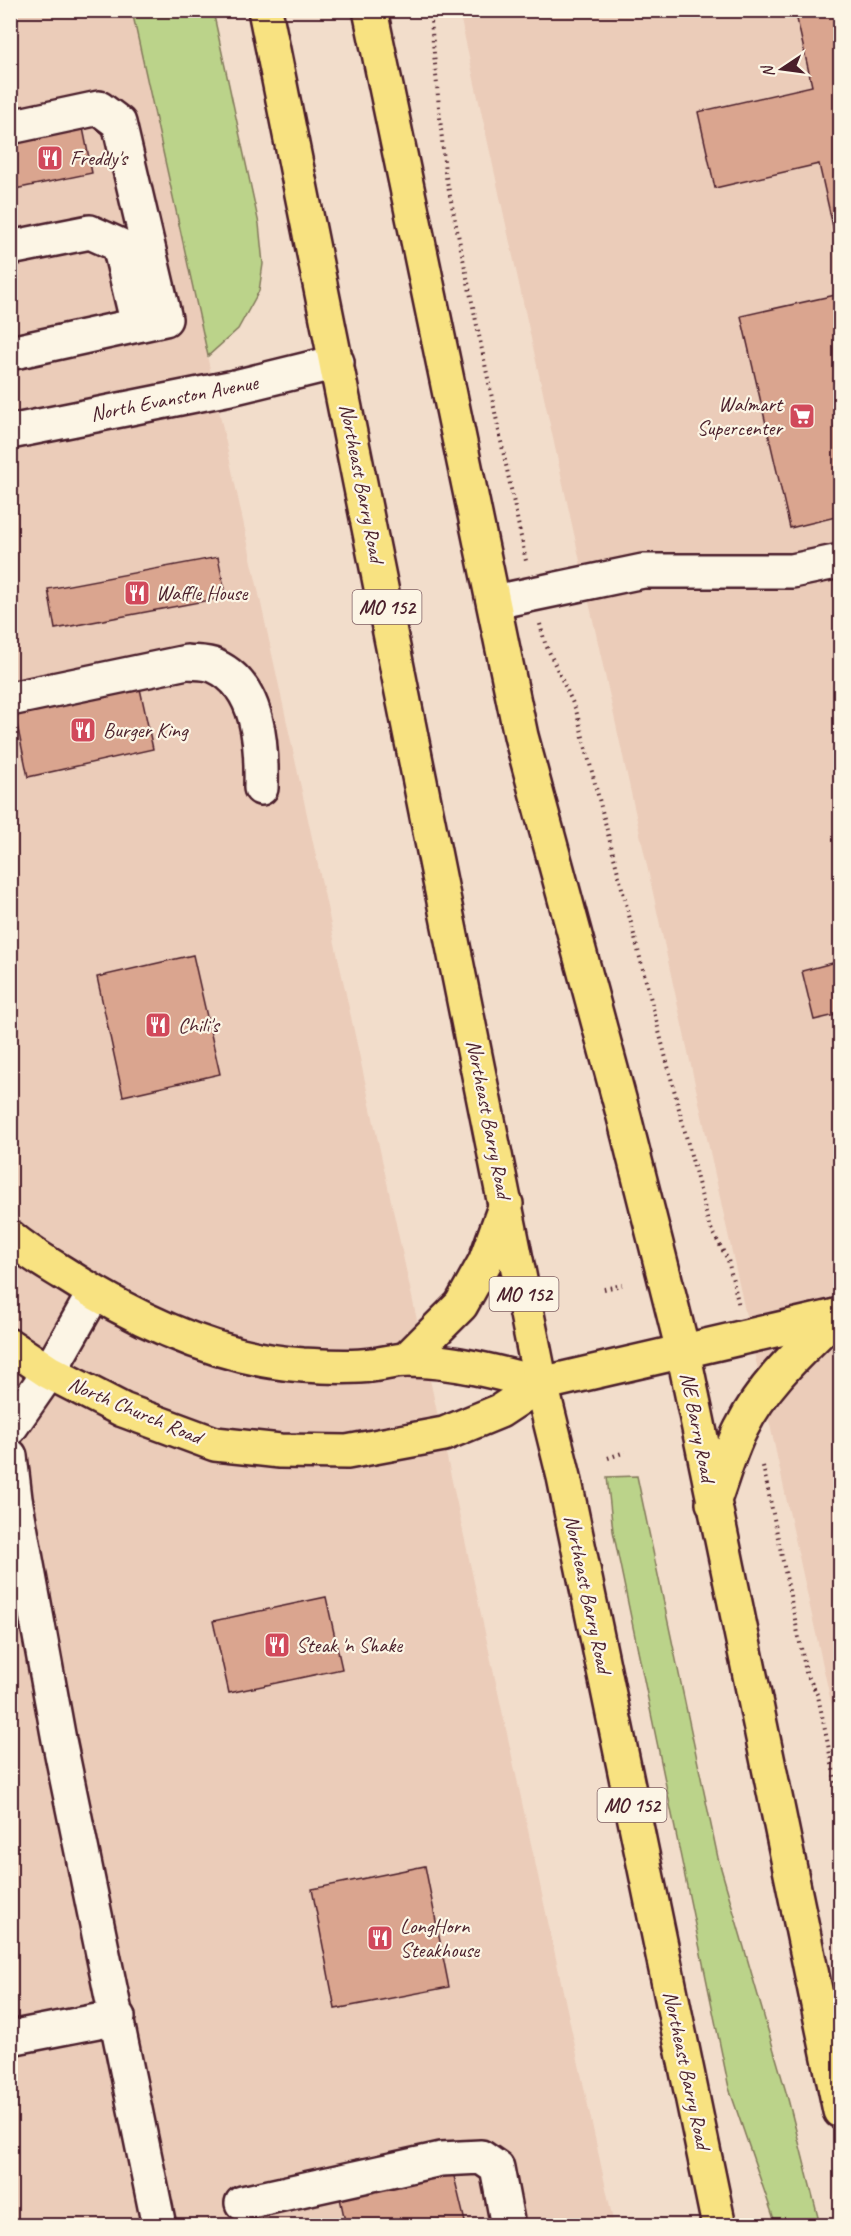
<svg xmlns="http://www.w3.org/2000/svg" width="851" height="2236" font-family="Caveat,sans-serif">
<rect width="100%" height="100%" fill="#f2ddcb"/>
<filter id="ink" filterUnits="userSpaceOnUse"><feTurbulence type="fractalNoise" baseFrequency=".0167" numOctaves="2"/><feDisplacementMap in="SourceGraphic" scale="12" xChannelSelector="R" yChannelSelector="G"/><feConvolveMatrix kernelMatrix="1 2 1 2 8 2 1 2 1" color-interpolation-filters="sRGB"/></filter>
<g filter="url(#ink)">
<path fill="#ebccb9" d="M 11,11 L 132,11 L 614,2225 L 11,2226 Z
M 459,11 L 840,11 L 840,1743 Z"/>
<path fill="#bbd38a" stroke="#82795a" stroke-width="1.5" d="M 132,11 L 213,11 L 259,224 L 263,264 L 259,291 L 238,329 L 208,356 Z
M 637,1476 L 718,1858 L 788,2099 L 820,2225 L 776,2225 L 729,2088 L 613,1531 L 607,1477 Z"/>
<path fill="#daa58f" stroke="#4a1f2b" stroke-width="1.5" d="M 795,10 L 840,10 L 840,258 L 819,164 L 715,188 L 698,112 L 812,86 Z
M 83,128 L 92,173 L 10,190 L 10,143 Z
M 840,294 L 840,516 L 790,528 L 741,316 Z
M 218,557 L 226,597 L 55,629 L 48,589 Z
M 139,684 L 153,749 L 28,777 L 14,710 Z
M 193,955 L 220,1074 L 123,1096 L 97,977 Z
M 840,961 L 840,1014 L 814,1020 L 802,971 Z
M 326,1597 L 342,1669 L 229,1693 L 213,1621 Z
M 425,1866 L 449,1987 L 335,2009 L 312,1889 Z
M 453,2172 L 466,2226 L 346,2226 L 340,2198 Z"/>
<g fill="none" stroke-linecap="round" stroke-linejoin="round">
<g stroke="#4a1f2b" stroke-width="38">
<path id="minor" d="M 10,127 L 99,108 L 119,123 L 165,319 L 138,325
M 10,248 L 90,232 L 119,245 L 138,325 L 10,353
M 10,432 L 235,387 L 337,362
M 495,602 L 643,571 L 792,571 L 840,561
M 10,699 L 187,662 C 195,663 207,662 215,666 C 260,686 262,746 261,788
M 10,1428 L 49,1372 L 94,1293
M 10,1456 L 15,1499 L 59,1740 L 159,2226
M 10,2038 L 118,2017
M 242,2203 L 441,2159 L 481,2157 L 497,2168 L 508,2226"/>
</g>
<g stroke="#4a1f2b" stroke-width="38">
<path id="major" d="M 10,1237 C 26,1251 45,1262 63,1273 C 134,1319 217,1359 303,1365 C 325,1366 349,1368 371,1365 C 383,1364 395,1360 407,1360 C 451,1360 500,1373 541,1384
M 10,1346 L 49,1372 L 123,1410 L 215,1444 L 280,1451 L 347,1452 L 444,1434 L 500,1411 L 541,1384 L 840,1315"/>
</g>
<g stroke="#4a1f2b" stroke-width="38">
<path id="highway" d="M 265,10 L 541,1384 L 564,1477 L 719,2226
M 370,10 L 521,736 L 624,1117 L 683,1351 L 840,2111
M 406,1360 L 461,1305 L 485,1262 L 506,1204
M 713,1503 C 722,1479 729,1452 741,1429 C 763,1384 800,1351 836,1316"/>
</g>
<path stroke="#4a1f2b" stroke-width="4" stroke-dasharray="1.5 4.5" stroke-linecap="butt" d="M 430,10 L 445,172 L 526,561
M 540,624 L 545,643 L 576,710 L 709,1225 L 728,1260 L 739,1306
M 604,1289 L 622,1285
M 608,1458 L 625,1452
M 763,1466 L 806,1672 L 818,1696 L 840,1803"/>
<use href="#minor" stroke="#fcf5e5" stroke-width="33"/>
<use href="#major" stroke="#f8e281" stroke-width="33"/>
<use href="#highway" stroke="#f8e281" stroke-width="33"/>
</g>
</g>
<defs>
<g id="restaurant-square" transform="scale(1.35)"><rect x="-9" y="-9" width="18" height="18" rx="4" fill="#d1495b" stroke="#fcf5e5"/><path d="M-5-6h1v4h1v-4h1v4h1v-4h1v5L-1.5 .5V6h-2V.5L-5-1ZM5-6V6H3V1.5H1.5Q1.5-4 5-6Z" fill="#fff"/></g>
<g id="supermarket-square" transform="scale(1.35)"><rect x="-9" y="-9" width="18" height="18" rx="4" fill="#d1495b" stroke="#fcf5e5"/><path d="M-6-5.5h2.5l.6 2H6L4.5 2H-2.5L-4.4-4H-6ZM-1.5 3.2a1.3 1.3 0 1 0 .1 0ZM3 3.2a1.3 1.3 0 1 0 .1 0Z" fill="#fff"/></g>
</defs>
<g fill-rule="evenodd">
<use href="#restaurant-square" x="50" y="158"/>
<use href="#supermarket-square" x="802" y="416"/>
<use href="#restaurant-square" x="137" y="593"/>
<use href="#restaurant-square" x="83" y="730"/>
<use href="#restaurant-square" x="158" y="1025"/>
<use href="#restaurant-square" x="277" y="1645"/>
<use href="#restaurant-square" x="380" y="1938"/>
</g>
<g text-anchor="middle" stroke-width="4.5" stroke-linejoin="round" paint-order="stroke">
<g fill="#fcf5e5" stroke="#7f5f63" stroke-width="1.5">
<rect x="352.5" y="590" width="69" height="34" rx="4.5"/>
<rect x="489.5" y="1277" width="69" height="34" rx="4.5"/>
<rect x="597.5" y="1788" width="69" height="34" rx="4.5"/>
</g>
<g font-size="20" font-weight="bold" fill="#4a1f2b">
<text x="387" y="614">MO 152</text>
<text x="524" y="1301">MO 152</text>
<text x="632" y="1812">MO 152</text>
</g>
<g font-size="21" fill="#4a1f2b" stroke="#fcf5e5" text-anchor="start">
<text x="70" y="165">Freddy's</text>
<text x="782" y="411" text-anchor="end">Walmart<tspan x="782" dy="24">Supercenter</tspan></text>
<text x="156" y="600">Waffle House</text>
<text x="103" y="737">Burger King</text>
<text x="178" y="1032">Chili's</text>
<text x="296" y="1652">Steak 'n Shake</text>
<text x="400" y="1933">LongHorn<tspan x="400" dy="24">Steakhouse</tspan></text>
</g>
<g font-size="21" fill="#4a1f2b" stroke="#fcf5e5">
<text transform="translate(174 398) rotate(-11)" y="7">North Evanston Avenue</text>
<text transform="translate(362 483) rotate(79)" y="7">Northeast Barry Road</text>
<text transform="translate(489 1119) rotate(79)" y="7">Northeast Barry Road</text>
<text transform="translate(135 1410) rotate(23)" y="7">North Church Road</text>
<text transform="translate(698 1427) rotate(79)" y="7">NE Barry Road</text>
<text transform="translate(588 1594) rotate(78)" y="7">Northeast Barry Road</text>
<text transform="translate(687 2070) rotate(78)" y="7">Northeast Barry Road</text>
</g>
</g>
<rect width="851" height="2236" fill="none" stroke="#fcf5e5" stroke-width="36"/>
<rect x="18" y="18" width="815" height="2200" fill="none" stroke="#4a1f2b" stroke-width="2" filter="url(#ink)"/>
<g transform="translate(782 69) rotate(257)" stroke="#fcf5e5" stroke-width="4.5" paint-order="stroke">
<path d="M0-4.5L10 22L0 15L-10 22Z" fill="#4a1f2b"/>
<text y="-9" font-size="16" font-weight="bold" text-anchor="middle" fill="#4a1f2b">N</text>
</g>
</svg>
